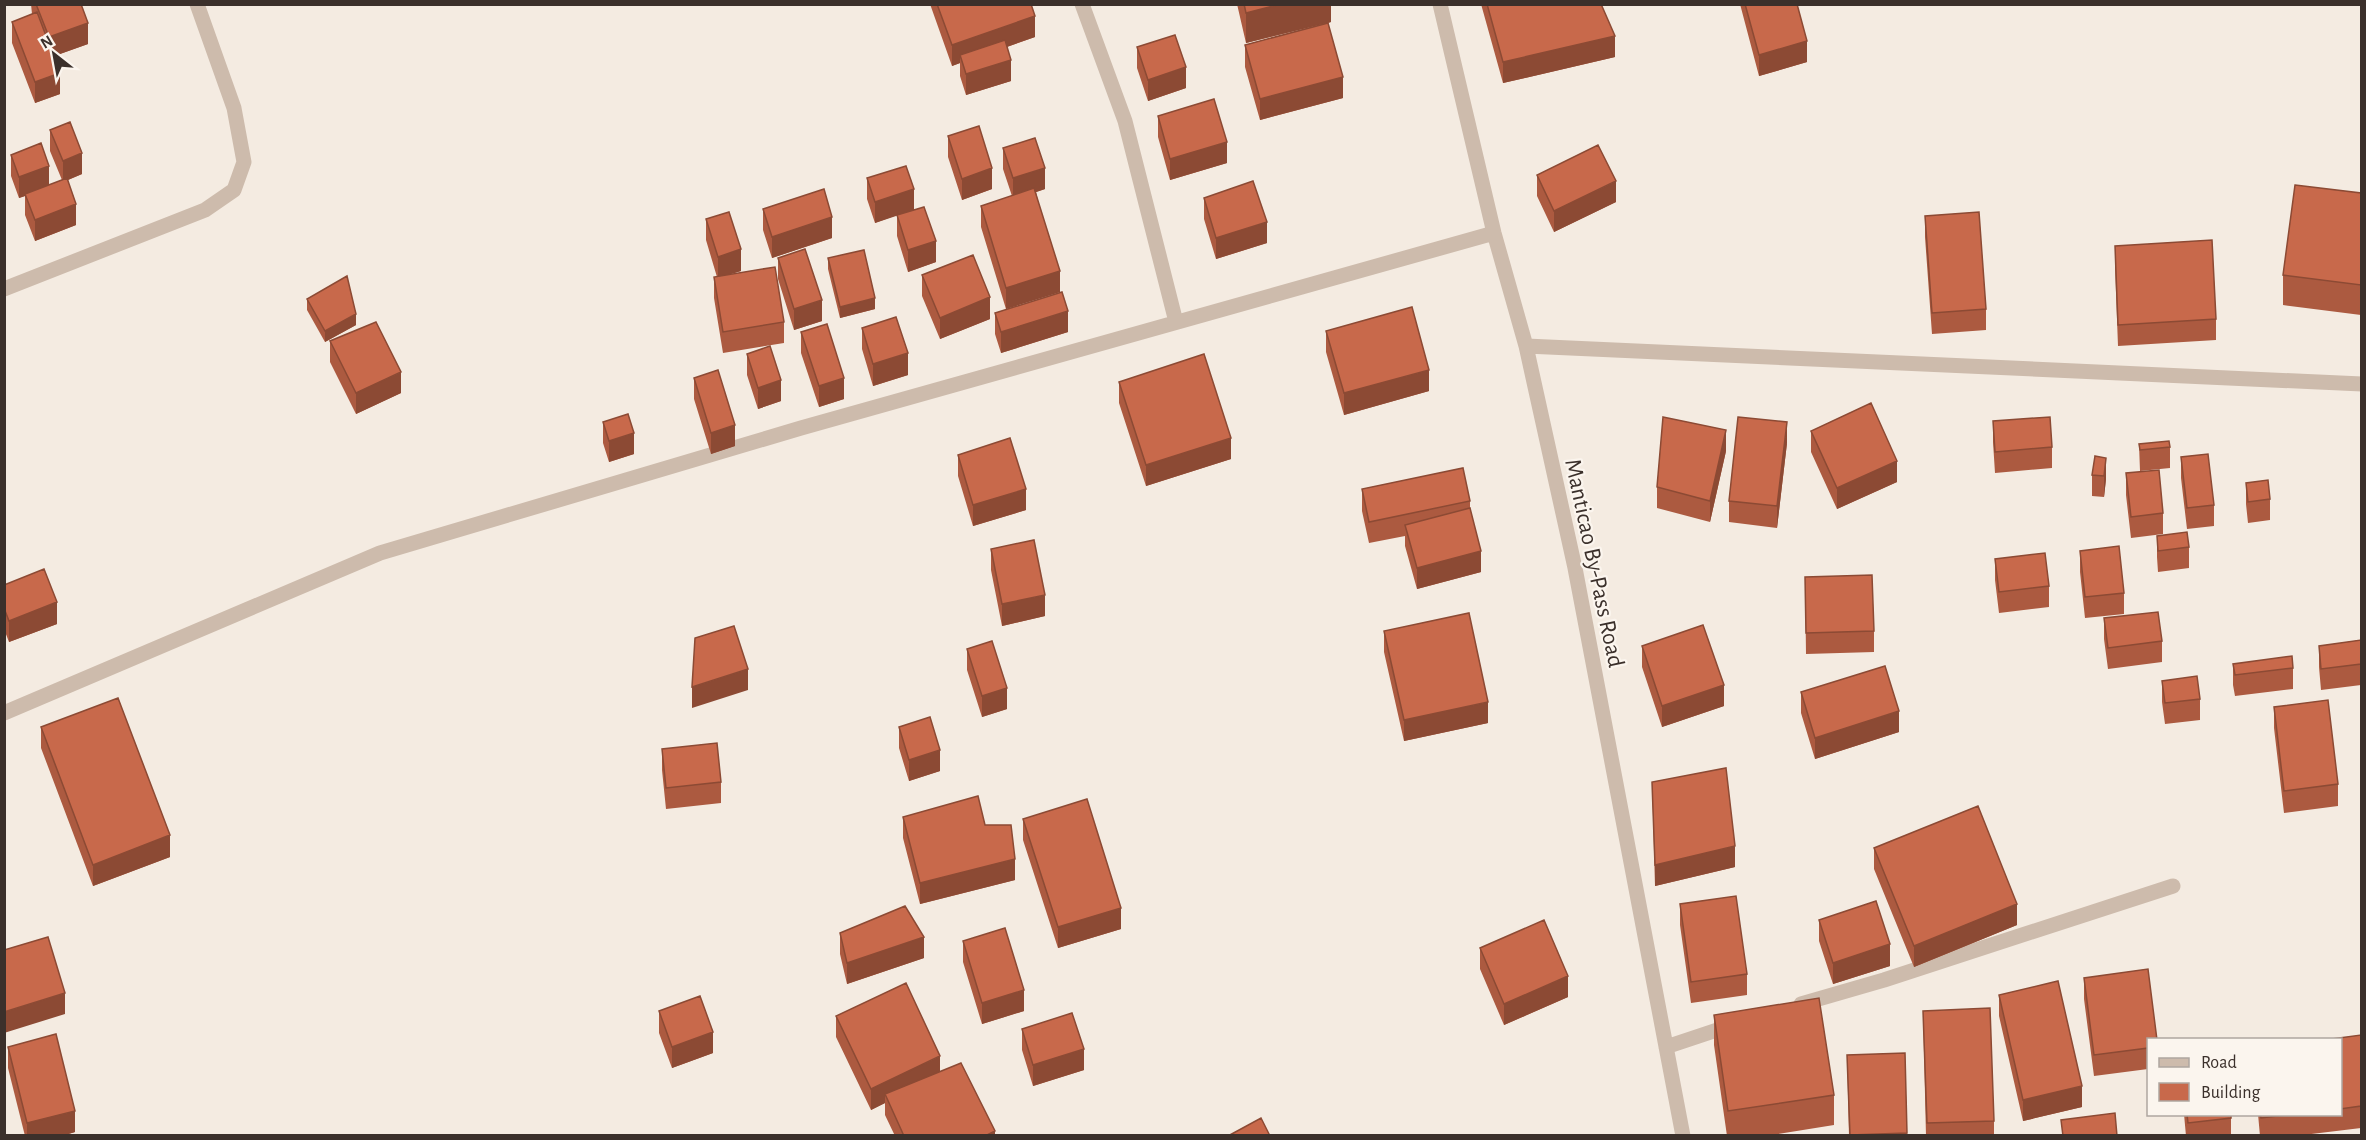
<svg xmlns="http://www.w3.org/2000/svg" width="2366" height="1140" font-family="'Alegreya Sans',sans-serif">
<rect width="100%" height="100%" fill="#f4ebe1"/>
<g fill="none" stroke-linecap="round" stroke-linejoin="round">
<path stroke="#cdbbac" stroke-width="15" d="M 1082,4 L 1125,121 L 1176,322
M 1440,4 L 1494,233 L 1526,346 L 1575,568 L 1683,1136
M 4,289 L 205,210 L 234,190 L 244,162 L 234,108 L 197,4
M 1526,346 L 2362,384
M 4,713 L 380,553 L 801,428 L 1494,233
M 1801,1004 L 1884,980 L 2173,886
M 1666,1047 L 1732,1025"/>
</g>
<path fill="#ac5a40" d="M 31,4 L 81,4 L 88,44 L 54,56 L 60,94 L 35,103 L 12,43 L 12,22 L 32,14 Z
M 930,4 L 1031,4 L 1035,37 L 1007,47 L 1011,81 L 966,95 L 960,76 L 960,63 L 952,66 Z
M 1237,4 L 1331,4 L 1331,22 L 1328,23 L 1343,98 L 1260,120 L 1245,67 L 1245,45 L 1327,23 L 1246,43 Z
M 1481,4 L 1601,4 L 1615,57 L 1503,83 Z
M 1740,4 L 1797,4 L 1807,62 L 1759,76 Z
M 1137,47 L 1186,88 L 1148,101 L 1137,68 Z
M 1158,116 L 1227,163 L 1170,180 L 1158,137 Z
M 50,130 L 82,174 L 68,180 L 76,225 L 35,241 L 25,215 L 25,196 L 19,198 L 11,176 L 11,155 L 49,185 L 62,180 L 50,151 Z
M 948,136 L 992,189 L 962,200 L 948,157 Z
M 1003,148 L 1045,189 L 1036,192 L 1060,292 L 1006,309 L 981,227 L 981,206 L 1012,196 L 1003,169 Z
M 1537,175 L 1616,202 L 1554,232 L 1537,196 Z
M 867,178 L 914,210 L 936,262 L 908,272 L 897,236 L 897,215 L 875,223 L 867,199 Z
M 2361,193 L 2361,315 L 2283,305 L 2283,275 Z
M 1204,198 L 1267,243 L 1216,259 L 1204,219 Z
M 763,209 L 832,238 L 772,258 L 763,230 Z
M 1925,216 L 1986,309 L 1986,330 L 1932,334 L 1925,237 Z
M 706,219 L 741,271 L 727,275 L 784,322 L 784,343 L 723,353 L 714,298 L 714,277 L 717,277 L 706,240 Z
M 2115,246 L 2216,319 L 2216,340 L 2118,346 L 2115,267 Z
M 778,258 L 822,321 L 794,330 L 778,279 Z
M 828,258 L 875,309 L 840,318 L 828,269 Z
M 922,275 L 990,319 L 940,339 L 922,296 Z
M 307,299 L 356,325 L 325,342 L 307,310 Z
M 995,313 L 1068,332 L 1001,353 L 995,334 Z
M 862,328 L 908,375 L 873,386 L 862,349 Z
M 1326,331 L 1429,391 L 1344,415 L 1326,352 Z
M 801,332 L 844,399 L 819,407 L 801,353 Z
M 330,341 L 401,393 L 356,414 L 330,362 Z
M 747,354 L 781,401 L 758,409 L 747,375 Z
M 694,378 L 735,446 L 711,454 L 694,399 Z
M 1119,382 L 1231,459 L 1146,486 L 1119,403 Z
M 1993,421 L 2052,447 L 2052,468 L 1995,473 L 1993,442 Z
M 603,422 L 634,454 L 609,462 L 603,443 Z
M 1811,431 L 1897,482 L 1837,509 L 1811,452 Z
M 1787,443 L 1777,528 L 1729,522 L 1729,501 Z
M 2139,444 L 2170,447 L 2170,468 L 2140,471 Z
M 1726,451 L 1710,522 L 1657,508 L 1657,487 Z
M 958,455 L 1026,510 L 973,526 L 958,476 Z
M 2095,456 L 2106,479 L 2104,497 L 2092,496 L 2092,475 Z
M 2181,457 L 2214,505 L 2214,526 L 2187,529 L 2181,478 Z
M 2126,473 L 2163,513 L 2163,534 L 2131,538 L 2126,495 Z
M 2246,483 L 2270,499 L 2270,520 L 2248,523 L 2246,504 Z
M 1362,489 L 1470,501 L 1470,508 L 1481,572 L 1417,589 L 1405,546 L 1405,536 L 1369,543 L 1362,511 Z
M 2157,536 L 2189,547 L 2189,568 L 2158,572 L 2157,557 Z
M 991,549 L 1045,616 L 1002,626 L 991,570 Z
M 2080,551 L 2124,593 L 2124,614 L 2085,618 L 2080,572 Z
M 1995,559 L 2049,586 L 2049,607 L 1999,613 L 1995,580 Z
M 1805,577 L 1874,631 L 1874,652 L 1806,654 Z
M 4,585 L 57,624 L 9,642 L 4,629 Z
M 2104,618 L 2162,641 L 2162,662 L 2108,669 L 2104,639 Z
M 1384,631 L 1488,723 L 1404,741 L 1384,652 Z
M 2361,640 L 2361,685 L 2321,690 L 2319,667 L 2319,646 Z
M 1642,646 L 1724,706 L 1662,727 L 1642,667 Z
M 967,649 L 1007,709 L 982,717 L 967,670 Z
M 2233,664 L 2293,668 L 2293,689 L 2235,696 L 2233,685 Z
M 2162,681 L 2200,699 L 2200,720 L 2165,724 L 2162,702 Z
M 1801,692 L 1899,732 L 1815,759 L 1801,713 Z
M 2274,707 L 2338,784 L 2338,806 L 2284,813 L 2274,728 Z
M 41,727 L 170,857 L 93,886 L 41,748 Z
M 899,727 L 940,771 L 909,781 L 899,748 Z
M 662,749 L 721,782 L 721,803 L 666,809 L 662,770 Z
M 1652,782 L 1735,867 L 1655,886 Z
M 903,817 L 985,825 L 1015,880 L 920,904 L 903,838 Z
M 1023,819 L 1121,929 L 1058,948 L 1023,840 Z
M 1874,848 L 2017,925 L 1914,967 L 1874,869 Z
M 1680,904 L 1747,974 L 1747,995 L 1691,1003 L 1680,925 Z
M 1819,920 L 1890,966 L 1833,984 L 1819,941 Z
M 840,933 L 924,958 L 847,984 L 840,954 Z
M 963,941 L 1024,1011 L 982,1024 L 963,962 Z
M 1480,948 L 1568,997 L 1504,1025 L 1480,969 Z
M 2084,978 L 2148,1040 L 2148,1069 L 2094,1076 L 2084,999 Z
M 1999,995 L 2082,1107 L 2023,1121 L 1999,1016 Z
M 659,1011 L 713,1053 L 672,1068 L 659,1033 Z
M 1923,1011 L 1994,1121 L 1994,1136 L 1926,1136 Z
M 1714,1015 L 1834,1095 L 1834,1125 L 1766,1136 L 1727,1136 L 1714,1045 Z
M 836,1016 L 940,1072 L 995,1136 L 895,1136 L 885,1115 L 885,1103 L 871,1110 L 836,1037 Z
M 1022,1029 L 1084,1070 L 1033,1086 L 1022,1050 Z
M 2361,1035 L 2361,1128 L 2295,1136 L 2260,1136 L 2258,1114 L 2340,1114 L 2340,1040 Z
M 8,1047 L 75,1132 L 62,1136 L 25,1136 L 8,1068 Z
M 1905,1053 L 1907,1136 L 1849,1136 L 1847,1055 Z
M 2184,1114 L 2231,1114 L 2231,1136 L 2186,1136 Z"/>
<path fill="#8c4a34" d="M 1281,4 L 1331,4 L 1331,22 L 1246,43 L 1246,13 Z
M 1035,16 L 1035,37 L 963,62 L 960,55 L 960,63 L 952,66 L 952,45 Z
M 88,23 L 88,44 L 49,58 L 49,37 Z
M 1615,36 L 1615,57 L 1503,83 L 1503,62 Z
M 1807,41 L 1807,62 L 1759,76 L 1759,55 Z
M 1011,60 L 1011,81 L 966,95 L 966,74 Z
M 1186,67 L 1186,88 L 1148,101 L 1148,80 Z
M 60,73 L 60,94 L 35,103 L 35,82 Z
M 1343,77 L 1343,98 L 1260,120 L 1260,99 Z
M 1227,142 L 1227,163 L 1170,180 L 1170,159 Z
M 82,153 L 82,174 L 63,182 L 63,161 Z
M 49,166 L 49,187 L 25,194 L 25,196 L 19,198 L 19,177 Z
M 992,168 L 992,189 L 962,200 L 962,179 Z
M 1045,168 L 1045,189 L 1013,200 L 1013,178 Z
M 1616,181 L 1616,202 L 1554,232 L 1554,211 Z
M 914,189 L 914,210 L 875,223 L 875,202 Z
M 76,204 L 76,225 L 35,241 L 35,220 Z
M 832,217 L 832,238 L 772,258 L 772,237 Z
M 1267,222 L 1267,243 L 1216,259 L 1216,238 Z
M 936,241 L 936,262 L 908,272 L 908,250 Z
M 741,249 L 741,271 L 718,278 L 718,257 Z
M 1060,271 L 1060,292 L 1006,309 L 1006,288 Z
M 990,297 L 990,319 L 940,339 L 940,318 Z
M 875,298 L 875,309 L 840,318 L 840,307 Z
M 822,300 L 822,321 L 794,330 L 794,309 Z
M 1068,311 L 1068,332 L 1001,353 L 1001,332 Z
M 356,314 L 356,325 L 325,342 L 325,331 Z
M 908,353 L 908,375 L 873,386 L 873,364 Z
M 1429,370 L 1429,391 L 1344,415 L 1344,393 Z
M 401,372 L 401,393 L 356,414 L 356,393 Z
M 844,378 L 844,399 L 819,407 L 819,386 Z
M 781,380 L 781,401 L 758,409 L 758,388 Z
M 1787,422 L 1787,443 L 1777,528 L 1777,506 Z
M 735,425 L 735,446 L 711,454 L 711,433 Z
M 1726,430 L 1726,451 L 1710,522 L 1710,501 Z
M 634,433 L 634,454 L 609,462 L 609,441 Z
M 1231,438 L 1231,459 L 1146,486 L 1146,465 Z
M 2106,458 L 2106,479 L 2104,497 L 2104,476 Z
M 1897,461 L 1897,482 L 1837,509 L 1837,488 Z
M 1026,489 L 1026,510 L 973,526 L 973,505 Z
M 1481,551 L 1481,572 L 1417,589 L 1417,568 Z
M 1045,595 L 1045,616 L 1002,626 L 1002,604 Z
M 57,602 L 57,624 L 9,642 L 9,621 Z
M 748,669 L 748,690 L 692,708 L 692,687 Z
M 1724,685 L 1724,706 L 1662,727 L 1662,706 Z
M 1007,688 L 1007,709 L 982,717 L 982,696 Z
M 1488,702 L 1488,723 L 1404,741 L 1404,720 Z
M 1899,711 L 1899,732 L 1815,759 L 1815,738 Z
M 940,750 L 940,771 L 909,781 L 909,760 Z
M 170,835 L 170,857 L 93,886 L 93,865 Z
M 1735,846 L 1735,867 L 1655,886 L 1655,865 Z
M 1015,859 L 1015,880 L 920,904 L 920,883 Z
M 2017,904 L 2017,925 L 1914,967 L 1914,946 Z
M 1121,908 L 1121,929 L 1058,948 L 1058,927 Z
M 924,937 L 924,958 L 847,984 L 847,963 Z
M 1890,944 L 1890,966 L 1833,984 L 1833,963 Z
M 1568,976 L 1568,997 L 1504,1025 L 1504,1004 Z
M 1024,990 L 1024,1011 L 982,1024 L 982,1003 Z
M 65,993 L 65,1014 L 4,1033 L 4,1012 Z
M 713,1032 L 713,1053 L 672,1068 L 672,1047 Z
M 1084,1049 L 1084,1070 L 1033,1086 L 1033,1065 Z
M 940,1056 L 940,1077 L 885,1094 L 885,1103 L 871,1110 L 871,1089 Z
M 2082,1086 L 2082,1107 L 2023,1121 L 2023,1100 Z
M 75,1111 L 75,1132 L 62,1136 L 27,1136 L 27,1123 Z
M 995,1131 L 995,1136 L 985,1136 Z"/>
<path fill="#c8694b" stroke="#8c4a34" stroke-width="1.5" d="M 36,4 L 81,4 L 88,23 L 49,37 Z
M 937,4 L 1031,4 L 1035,16 L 952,45 Z
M 1244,4 L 1281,4 L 1246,13 Z
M 1487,4 L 1601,4 L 1615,36 L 1503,62 Z
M 1745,4 L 1797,4 L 1807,41 L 1759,55 Z
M 37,12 L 60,73 L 35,82 L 12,22 Z
M 1328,23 L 1343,77 L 1260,99 L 1245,45 Z
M 1175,35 L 1186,67 L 1148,80 L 1137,47 Z
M 1005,40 L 1011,60 L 966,74 L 960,55 Z
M 1214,99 L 1227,142 L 1170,159 L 1158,116 Z
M 70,122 L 82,153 L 63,161 L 50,130 Z
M 979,126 L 992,168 L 962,179 L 948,136 Z
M 1035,138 L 1045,168 L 1013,178 L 1003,148 Z
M 41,143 L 49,166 L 19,177 L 11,155 Z
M 1598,145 L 1616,181 L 1554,211 L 1537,175 Z
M 906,166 L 914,189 L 875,202 L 867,178 Z
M 67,178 L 76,204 L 35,220 L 25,194 Z
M 1253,181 L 1267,222 L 1216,238 L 1204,198 Z
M 2295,185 L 2361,193 L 2361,285 L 2283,275 Z
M 1034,188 L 1060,271 L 1006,288 L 981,206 Z
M 824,189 L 832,217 L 772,237 L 763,209 Z
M 924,207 L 936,241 L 908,250 L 897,215 Z
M 729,212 L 741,249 L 718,257 L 706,219 Z
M 1979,212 L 1986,309 L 1932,313 L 1925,216 Z
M 2212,240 L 2216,319 L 2118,325 L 2115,246 Z
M 805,249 L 822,300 L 794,309 L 778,258 Z
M 864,250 L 875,298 L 840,307 L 828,258 Z
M 973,255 L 990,297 L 940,318 L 922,275 Z
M 775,267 L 784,322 L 723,332 L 714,277 Z
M 347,276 L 356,314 L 325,331 L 307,299 Z
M 1062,292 L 1068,311 L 1001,332 L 995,313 Z
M 1412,307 L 1429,370 L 1344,393 L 1326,331 Z
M 896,317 L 908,353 L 873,364 L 862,328 Z
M 376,322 L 401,372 L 356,393 L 330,341 Z
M 827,324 L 844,378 L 819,386 L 801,332 Z
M 770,346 L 781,380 L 758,388 L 747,354 Z
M 1204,354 L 1231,438 L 1146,465 L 1119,382 Z
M 718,370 L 735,425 L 711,433 L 694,378 Z
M 1871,403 L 1897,461 L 1837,488 L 1811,431 Z
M 628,414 L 634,433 L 609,441 L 603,422 Z
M 1663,417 L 1726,430 L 1710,501 L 1657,487 Z
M 1738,417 L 1787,422 L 1777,506 L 1729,501 Z
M 2050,417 L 2052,447 L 1995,452 L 1993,421 Z
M 1010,438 L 1026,489 L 973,505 L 958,455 Z
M 2169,441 L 2170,447 L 2140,450 L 2139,444 Z
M 2208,454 L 2214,505 L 2187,508 L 2181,457 Z
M 2095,456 L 2106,458 L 2104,476 L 2092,475 Z
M 1463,468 L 1470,501 L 1369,522 L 1362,489 Z
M 2159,470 L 2163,513 L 2131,517 L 2126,473 Z
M 2268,480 L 2270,499 L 2248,502 L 2246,483 Z
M 1470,508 L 1481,551 L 1417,568 L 1405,525 Z
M 2187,532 L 2189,547 L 2158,551 L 2157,536 Z
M 1034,540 L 1045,595 L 1002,604 L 991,549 Z
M 2119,546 L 2124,593 L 2085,597 L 2080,551 Z
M 2045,553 L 2049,586 L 1999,592 L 1995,559 Z
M 44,569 L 57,602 L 9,621 L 4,608 L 4,585 Z
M 1872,575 L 1874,631 L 1806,633 L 1805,577 Z
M 2158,612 L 2162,641 L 2108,648 L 2104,618 Z
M 1469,613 L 1488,702 L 1404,720 L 1384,631 Z
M 1703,625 L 1724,685 L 1662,706 L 1642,646 Z
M 734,626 L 748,669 L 692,687 L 695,638 Z
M 2361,640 L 2361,664 L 2321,669 L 2319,646 Z
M 992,641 L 1007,688 L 982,696 L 967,649 Z
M 2292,656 L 2293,668 L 2235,675 L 2233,664 Z
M 1885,666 L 1899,711 L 1815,738 L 1801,692 Z
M 2197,676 L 2200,699 L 2165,703 L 2162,681 Z
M 118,698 L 170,835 L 93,865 L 41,727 Z
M 2328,700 L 2338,784 L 2284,791 L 2274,707 Z
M 930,717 L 940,750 L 909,760 L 899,727 Z
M 717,743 L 721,782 L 666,788 L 662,749 Z
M 1726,768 L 1735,846 L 1655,865 L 1652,782 Z
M 978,796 L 985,825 L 1011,825 L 1015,859 L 920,883 L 903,817 Z
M 1087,799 L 1121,908 L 1058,927 L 1023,819 Z
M 1978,806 L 2017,904 L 1914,946 L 1874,848 Z
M 1736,896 L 1747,974 L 1691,982 L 1680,904 Z
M 1876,901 L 1890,944 L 1833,963 L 1819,920 Z
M 905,906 L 924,937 L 847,963 L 840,933 Z
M 1544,920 L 1568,976 L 1504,1004 L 1480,948 Z
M 1005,928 L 1024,990 L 982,1003 L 963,941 Z
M 48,937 L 65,993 L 4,1012 L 4,950 Z
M 2148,969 L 2157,1040 L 2148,1040 L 2148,1048 L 2094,1055 L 2084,978 Z
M 2058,981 L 2082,1086 L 2023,1100 L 1999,995 Z
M 906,983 L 940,1056 L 871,1089 L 836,1016 Z
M 700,996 L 713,1032 L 672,1047 L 659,1011 Z
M 1819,998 L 1834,1095 L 1728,1111 L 1714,1015 Z
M 1990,1008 L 1994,1121 L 1927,1123 L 1923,1011 Z
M 1072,1013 L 1084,1049 L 1033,1065 L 1022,1029 Z
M 56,1034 L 75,1111 L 27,1123 L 8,1047 Z
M 2361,1035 L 2361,1106 L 2340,1109 L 2340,1040 L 2324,1040 Z
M 1905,1053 L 1907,1133 L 1850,1135 L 1847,1055 Z
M 961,1063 L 995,1131 L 985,1136 L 904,1136 L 885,1094 Z
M 2115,1113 L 2117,1136 L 2063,1136 L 2061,1120 Z
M 2187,1114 L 2231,1114 L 2231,1118 L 2188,1123 Z
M 2260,1114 L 2294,1114 L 2261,1118 Z
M 1261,1118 L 1270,1136 L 1228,1136 Z"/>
<g text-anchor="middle" stroke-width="4.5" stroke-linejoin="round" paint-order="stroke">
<g font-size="24" fill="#3b302b" stroke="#fbf5ee">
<text transform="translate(1595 563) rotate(78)" y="8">Manticao By-Pass Road</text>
</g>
</g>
<rect width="2366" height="1140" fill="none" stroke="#3b302b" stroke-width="12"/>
<rect x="2147" y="1038" width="195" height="78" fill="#fbf5ee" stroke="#aea6a0" stroke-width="1.5"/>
<rect x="2159" y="1058" width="30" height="9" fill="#cdbbac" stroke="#aea6a0" stroke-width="1.5"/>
<text x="2201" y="1068" font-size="18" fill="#3b302b">Road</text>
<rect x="2159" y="1083" width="30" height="18" fill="#c8694b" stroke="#aea6a0" stroke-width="1.5"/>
<text x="2201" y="1098" font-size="18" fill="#3b302b">Building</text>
<g transform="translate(54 54) rotate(329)" stroke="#fbf5ee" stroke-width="4.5" paint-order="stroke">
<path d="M0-4.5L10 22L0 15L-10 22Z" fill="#3b302b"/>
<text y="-9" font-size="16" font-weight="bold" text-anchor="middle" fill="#3b302b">N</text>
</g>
</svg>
